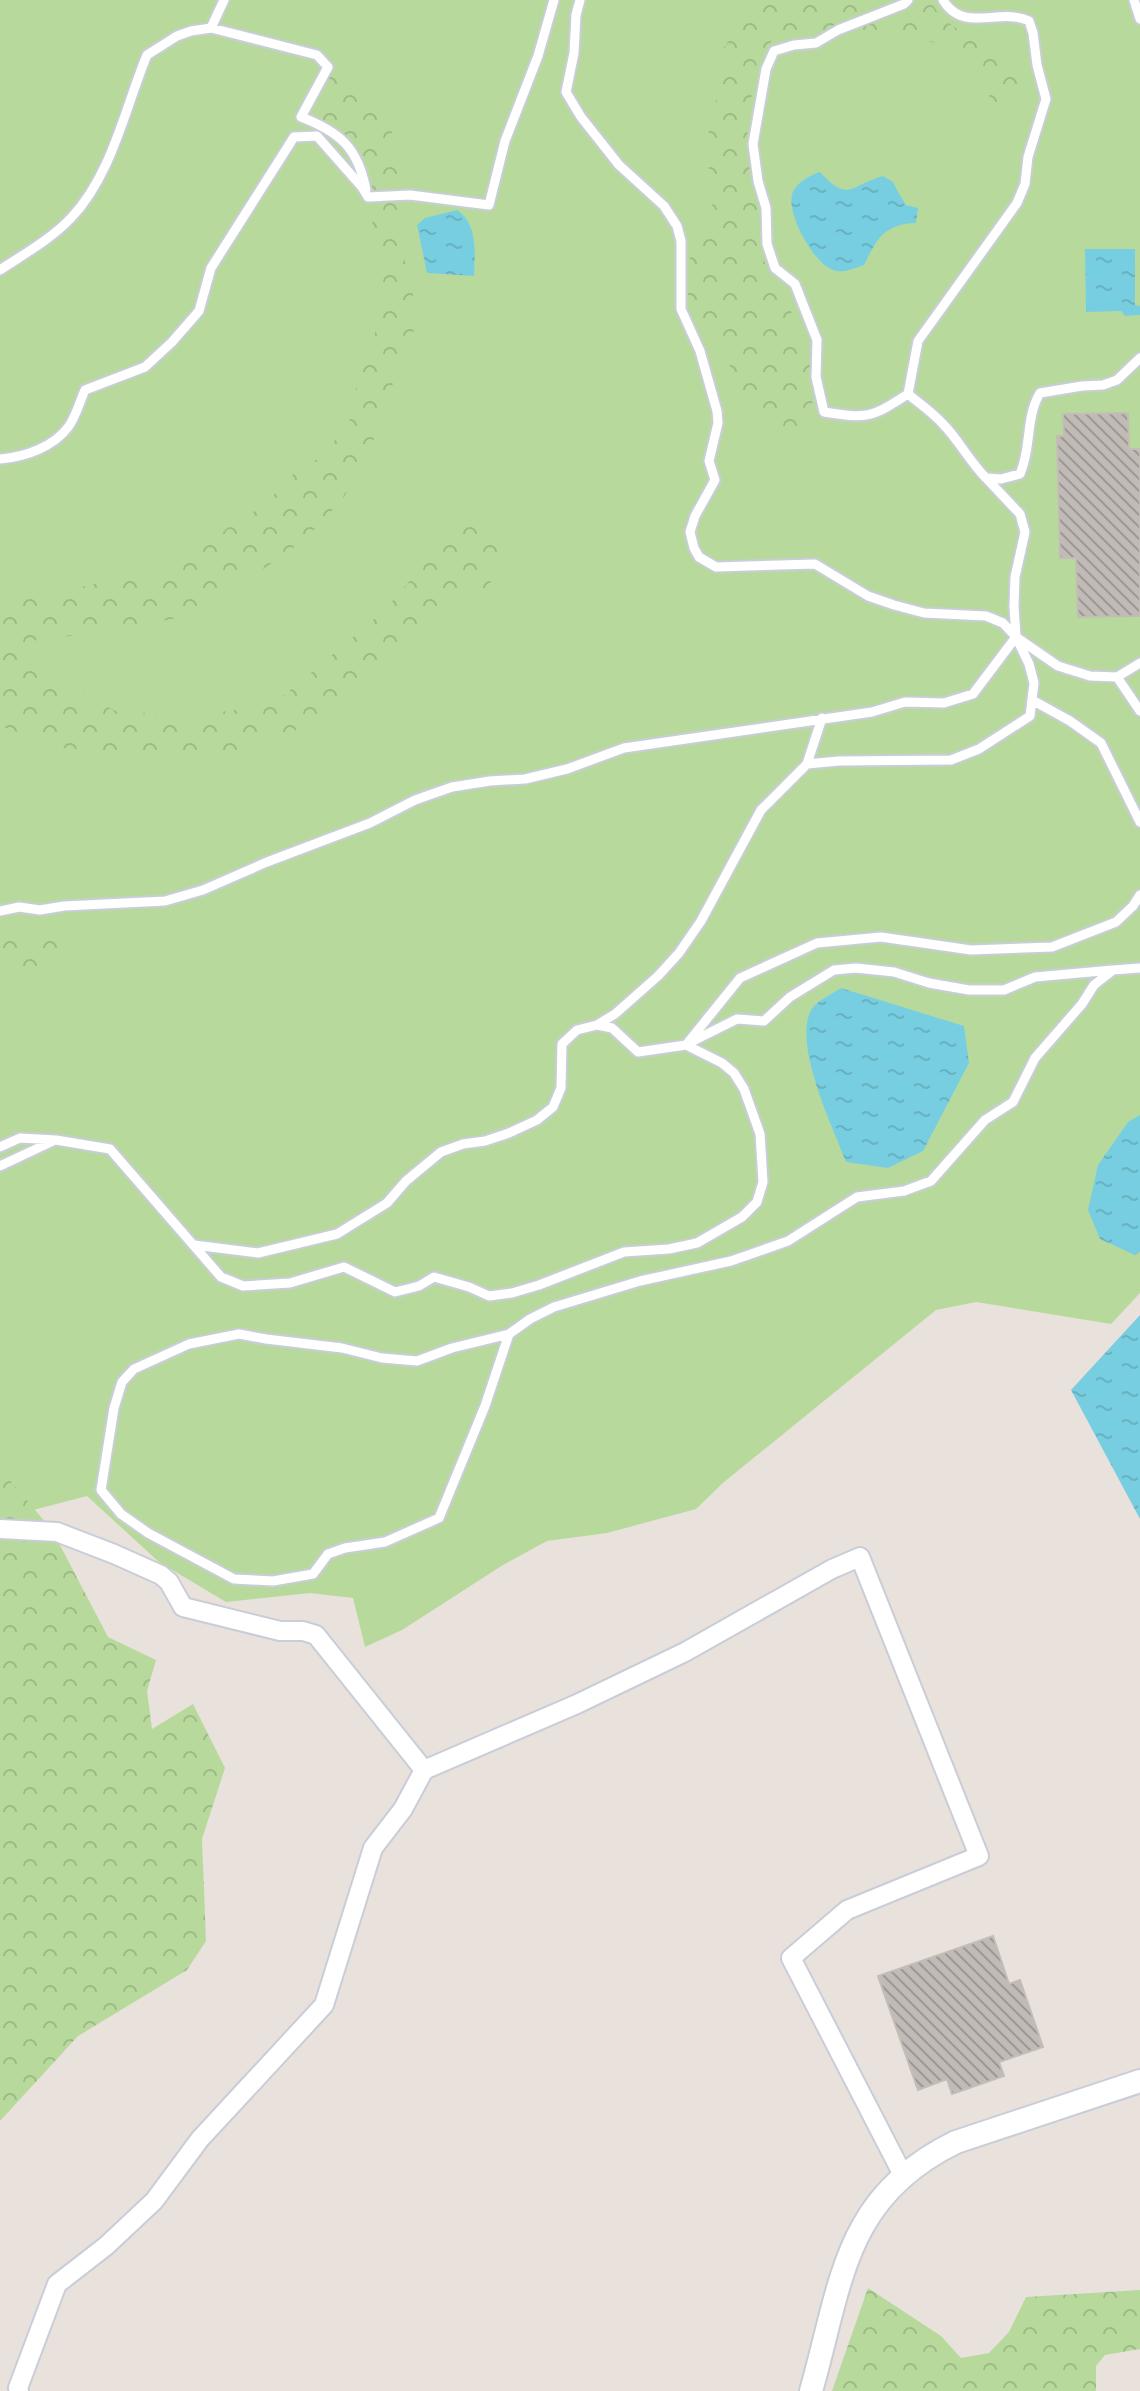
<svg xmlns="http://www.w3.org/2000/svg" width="1140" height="2391" font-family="Rubik,sans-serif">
<defs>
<pattern id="forest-crowns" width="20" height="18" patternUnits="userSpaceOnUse" patternTransform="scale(2)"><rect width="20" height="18" fill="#b7da9c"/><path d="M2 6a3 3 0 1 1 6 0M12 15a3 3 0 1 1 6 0" fill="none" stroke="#9dbb86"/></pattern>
<pattern id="water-ripples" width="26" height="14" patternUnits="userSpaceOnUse" patternTransform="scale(2)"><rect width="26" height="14" fill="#78cee1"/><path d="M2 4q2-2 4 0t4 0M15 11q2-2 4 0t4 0" fill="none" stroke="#68b1c1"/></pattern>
<pattern id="building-back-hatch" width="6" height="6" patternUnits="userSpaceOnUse" patternTransform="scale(2)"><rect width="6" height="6" fill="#c1bbb7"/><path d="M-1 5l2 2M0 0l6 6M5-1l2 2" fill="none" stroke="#9d9895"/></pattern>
</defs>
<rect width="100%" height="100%" fill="#e9e1db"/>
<path fill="#b7da9c" d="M 0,0 L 1140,0 L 1140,1293 L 1111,1324 L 976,1302 L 936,1310 L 724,1482 L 696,1509 L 607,1533 L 547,1541 L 503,1565 L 402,1630 L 365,1647 L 353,1598 L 310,1593 L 226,1602 L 159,1562 L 87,1496 L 14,1515 L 0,1508 Z"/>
<path fill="url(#forest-crowns)" d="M 759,0 L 930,0 C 934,7 939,15 945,20 C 975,44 1007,47 1029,83 L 1006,104 L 993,105 L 980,73 L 949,47 L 921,39 L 776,35 L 757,61 L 747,126 L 749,162 L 754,198 L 760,222 L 757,240 L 766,266 L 782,287 L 795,322 L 805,338 L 811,365 L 809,381 L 814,414 L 806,429 L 790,436 L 773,438 L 753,415 L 738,377 L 713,344 L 697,332 L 689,308 L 686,268 L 713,203 L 708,161 L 709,126 L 718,93 L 719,54 Z
M 342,68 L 357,87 L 383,111 L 406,166 L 399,236 L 419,319 L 398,366 L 384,414 L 364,463 L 342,500 L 304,540 L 202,613 L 116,630 L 31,641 L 24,667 L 116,711 L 191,716 L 257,707 L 280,699 L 385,610 L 455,527 L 486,518 L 511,555 L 486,588 L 438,611 L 348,686 L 319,717 L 284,737 L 233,751 L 161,757 L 62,748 L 0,726 L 0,605 L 157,570 L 193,557 L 226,529 L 265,505 L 289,477 L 316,460 L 348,426 L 356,398 L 356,365 L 374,338 L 381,301 L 375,231 L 356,172 L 337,146 L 297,105 L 317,71 Z
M 0,932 L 44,933 L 85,953 L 0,977 Z
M 0,1469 L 52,1530 L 108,1637 L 156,1660 L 147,1691 L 152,1729 L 193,1704 L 225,1768 L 202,1839 L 206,1941 L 187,1970 L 78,2036 L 0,2121 Z
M 868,2288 L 941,2336 L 961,2358 L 989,2353 L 1009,2332 L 1026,2297 L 1140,2290 L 1140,2349 L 1105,2355 L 1096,2366 L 1096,2391 L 832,2391 Z"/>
<path fill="url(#water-ripples)" d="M 820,172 C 848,203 849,186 883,176 L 893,182 L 898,192 L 906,205 L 918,208 L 916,223 C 884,224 877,239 864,265 C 855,268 842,274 833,270 C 813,263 787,214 792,195 C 795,183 810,175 820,172 Z
M 457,210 C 478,224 475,253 474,276 L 427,273 L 417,225 L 425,218 Z
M 1085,249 L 1135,249 L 1135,305 L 1140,306 L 1140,315 L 1125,316 L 1121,311 L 1086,312 Z
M 841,988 L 964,1026 L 969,1063 L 923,1151 L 888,1168 L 846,1162 C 832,1125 793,1046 811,1010 C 816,1001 832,994 841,988 Z
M 1140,1115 L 1140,1252 L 1135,1255 L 1100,1239 L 1088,1210 L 1098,1165 L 1128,1122 Z
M 1140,1315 L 1140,1519 L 1071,1390 Z"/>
<path fill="url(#building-back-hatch)" stroke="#c4bdb5" stroke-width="2" d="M 1128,413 L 1129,449 L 1140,449 L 1140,616 L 1078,617 L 1076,558 L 1060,558 L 1057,436 L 1064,436 L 1063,414 Z
M 993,1936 L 1009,1984 L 1020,1980 L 1043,2047 L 999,2062 L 1004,2076 L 952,2094 L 947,2079 L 918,2090 L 878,1976 Z"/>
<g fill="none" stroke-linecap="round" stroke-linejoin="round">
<g stroke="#c9cdd8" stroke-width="13">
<path id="service" d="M 580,0 L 576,15 L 574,53 L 566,92 L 581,117 L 619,165 L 664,206 L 677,226 L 681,241 L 681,309 L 700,351 L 717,411 L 718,423 L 709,461 L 715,480 L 695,516 L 690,532 L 694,548 L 699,557 L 716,567 L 815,564 L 868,596 L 894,605 L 924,613 L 986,616 L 1003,623 L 1016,637 L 1029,664 L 1034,683 L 1030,716 L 979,749 L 951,760 L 839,761 L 807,764
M 943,0 C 963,34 1000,7 1029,21 L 1033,33 L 1037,65 L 1046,99 L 1028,157 L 1025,184 L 1017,203 L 918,341 L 908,394 C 919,403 932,412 942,423 C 959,440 969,461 986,478 L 1001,479 L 1020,474 C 1032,447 1025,418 1040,393 L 1082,386 L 1103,385 L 1117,380 L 1140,358
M 1134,0 L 1140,19
M 211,28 L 224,0
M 0,270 C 24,254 51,239 71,218 C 112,175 125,108 147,55 L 177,36 L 191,31 L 211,28 L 317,55 L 328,67 L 301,117 C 340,132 358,148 366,190
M 908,394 C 871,418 867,419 824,412 L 816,377 L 817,340 L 795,284 L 775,268 L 767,244 L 766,208 L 758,181 L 753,144 L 766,69 L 774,51 L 794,45 L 816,43 L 838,30 L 904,4 L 908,0
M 0,459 C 25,457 54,447 69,426 C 76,416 80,401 85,390 L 145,367 L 172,342 L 199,311 L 211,268 L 294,137 L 317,136 L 362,187 L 368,197 L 410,195 L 489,205 L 505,141 L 538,56 L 554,0
M 986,478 L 1020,514 L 1025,532 L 1015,577 L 1014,607 L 1016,637
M 1117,677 L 1140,711
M 1032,700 L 1070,721 L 1101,743 L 1140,822
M 0,911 L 19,907 L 40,910 L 64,906 L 165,901 L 203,890 L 267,862 L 370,823 L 415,800 L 452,787 L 490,781 L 525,779 L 567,769 L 624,748 L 872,712 L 905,702 L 944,703 L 973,694 L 1016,637 L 1058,666 L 1090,676 L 1117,677 L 1140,663
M 689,1043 L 737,1019 L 764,1021 L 790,997 L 834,970 L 856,968 L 894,972 L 929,983 L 969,990 L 1004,990 L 1035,977 L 1113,970
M 686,1045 L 740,978 L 817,943 L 881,937 L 971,950 L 1052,947 L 1116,922 L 1133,906 L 1140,895
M 0,1147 L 20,1138 L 56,1140 L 110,1149 L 221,1277 L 243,1286 L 290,1283 L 344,1267 L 395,1292 L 419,1286 L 434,1277 L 469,1287 L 489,1296 L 512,1293 L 539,1285 L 624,1252 L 669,1249 L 697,1243 L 742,1217 L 757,1202 L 763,1182 L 760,1134 L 744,1089 L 734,1073 L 722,1063 L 686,1045 L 638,1052 L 612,1028 L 597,1025
M 0,1166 L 53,1141
M 194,1245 L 258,1253 L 337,1234 L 387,1203 L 406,1181 L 441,1152 L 463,1144 L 485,1141 L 509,1133 L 537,1120 L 553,1107 L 561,1088 L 562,1044 L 577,1030 L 597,1025 L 615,1014 L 658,976 L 679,953 L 701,921 L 761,810 L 807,764 L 822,718
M 509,1334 L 452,1348 L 417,1361 L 382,1358 L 342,1348 L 266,1339 L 239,1334 L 189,1344 L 134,1369 L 122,1382 L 114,1408 L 101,1490 L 121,1514 L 148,1533 L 234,1579 L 273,1581 L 313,1574 L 328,1554 L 345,1548 L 385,1542 L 439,1518 L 485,1406 L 509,1334 L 530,1319 L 554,1307 L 640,1281 L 731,1261 L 788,1241 L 857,1197 L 904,1191 L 931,1181 L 985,1120 L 1013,1102 L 1035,1058 L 1082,1004 L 1094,985 L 1113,970 L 1140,968"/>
</g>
<g stroke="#c9cdd8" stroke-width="22">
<path id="minor" d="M 0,1529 L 57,1532 L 114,1554 L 161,1575 L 169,1582 L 183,1607 L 280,1631 L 303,1631 L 316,1635 L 424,1770
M 19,2391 L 18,2388 L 57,2284 L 106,2246 L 154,2201 L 200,2139 L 324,2005 L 373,1848 L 403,1809 L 424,1770 L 577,1704 L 685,1652 L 832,1569 L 860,1557 L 979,1856 L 847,1910 L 791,1958 L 903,2175"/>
</g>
<g stroke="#c9cdd8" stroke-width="26">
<path id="tertiary" d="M 811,2391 C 842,2283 843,2197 956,2142 L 1140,2081"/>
</g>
<use href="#service" stroke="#fff" stroke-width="9"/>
<use href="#minor" stroke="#fff" stroke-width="18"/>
<use href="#tertiary" stroke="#fff" stroke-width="22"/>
</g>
</svg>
